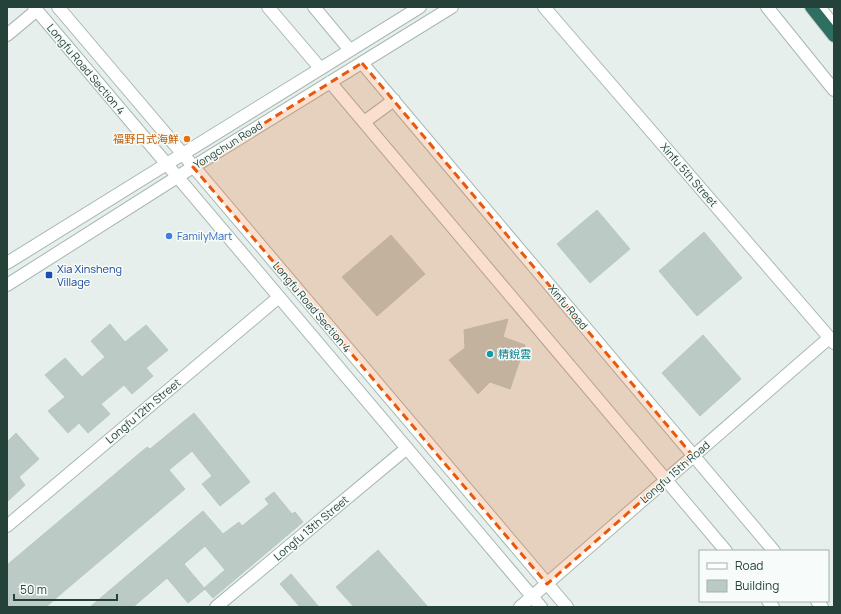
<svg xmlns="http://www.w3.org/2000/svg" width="841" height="614" font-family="Manrope,'Noto Sans TC',sans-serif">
<rect width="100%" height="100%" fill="#e6efeb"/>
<path fill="#bbcac4" stroke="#b8c9c2" d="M 597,210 L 630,249 L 590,283 L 557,244 Z
M 704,232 L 742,278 L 697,316 L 659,271 Z
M 391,235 L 425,274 L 377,316 L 342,277 Z
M 508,319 L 503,337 L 525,345 L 510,389 L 490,382 L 478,394 L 449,360 L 465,348 L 464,330 Z
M 110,324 L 125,342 L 146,325 L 168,350 L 146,368 L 153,376 L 132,394 L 124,385 L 101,404 L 110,414 L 88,433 L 79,423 L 68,433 L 48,411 L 65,397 L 45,375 L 65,358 L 82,377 L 105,357 L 91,341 Z
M 703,335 L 741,379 L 700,416 L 662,373 Z
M 194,413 L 250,482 L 220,506 L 202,484 L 212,476 L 192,451 L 169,470 L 185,489 L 62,593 L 46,607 L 7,607 L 7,565 L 147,447 L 150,449 Z
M 16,433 L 39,459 L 19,477 L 25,485 L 7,502 L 7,442 Z
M 274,492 L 292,514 L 295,512 L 303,522 L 213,598 L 204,588 L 225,570 L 205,546 L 184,564 L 205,589 L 188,603 L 167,578 L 133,607 L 90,607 L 203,511 L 223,534 L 239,522 L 242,526 L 269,504 L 265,499 Z
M 378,550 L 428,607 L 354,607 L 336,587 Z
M 291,574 L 319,607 L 300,607 L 280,584 Z"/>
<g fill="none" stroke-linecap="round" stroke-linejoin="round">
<g stroke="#a8b8b2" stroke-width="14">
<path id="minor" d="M 34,7 L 541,607
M 58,7 L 567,607
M 268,7 L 320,68
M 314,7 L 349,49
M 544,7 L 834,343
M 767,7 L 834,90
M 819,7 L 834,26
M 7,35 L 37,10
M 362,63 L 774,551
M 330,82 L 726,551
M 364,122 L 394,100
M 7,263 L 420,7
M 7,285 L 193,167 L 452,7
M 7,526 L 279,297
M 768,601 L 773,607
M 817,601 L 822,607
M 216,607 L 407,448
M 520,607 L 829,338"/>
</g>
<g stroke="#c2cac8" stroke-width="14">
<path id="highway" d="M 811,7 L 834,36"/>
</g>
<use href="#minor" stroke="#fff" stroke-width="12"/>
<use href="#highway" stroke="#2f6f62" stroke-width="12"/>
</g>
<path fill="#e8590c" fill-opacity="0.2" stroke="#e8590c" stroke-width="3" stroke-dasharray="8 5" stroke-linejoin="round" d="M 362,63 L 693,456 L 547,584 L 193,167 Z"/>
<circle fill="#e8710a" stroke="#f7fbf9" stroke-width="1.5" cx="187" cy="139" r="4"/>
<circle fill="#3f7fe0" stroke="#f7fbf9" stroke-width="1.5" cx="169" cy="236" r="4"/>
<rect fill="#1a4fb4" stroke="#f7fbf9" stroke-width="1.5" x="45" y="271" width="8" height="8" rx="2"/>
<circle fill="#0f9aa8" stroke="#f7fbf9" stroke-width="1.5" cx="490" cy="354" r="4"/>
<g text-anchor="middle" stroke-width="3" stroke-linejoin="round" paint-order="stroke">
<g font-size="11" fill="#24423a" stroke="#f7fbf9">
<text transform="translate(86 69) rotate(50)" y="4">Longfu Road Section 4</text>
<text transform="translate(228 145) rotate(-32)" y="4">Yongchun Road</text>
<text transform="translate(689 175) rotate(49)" y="4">Xinfu 5th Street</text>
<text transform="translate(312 307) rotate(50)" y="4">Longfu Road Section 4</text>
<text transform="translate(568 307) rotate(50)" y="4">Xinfu Road</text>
<text transform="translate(143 411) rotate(-40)" y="4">Longfu 12th Street</text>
<text transform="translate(675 472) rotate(-41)" y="4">Longfu 15th Road</text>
<text transform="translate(311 528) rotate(-40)" y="4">Longfu 13th Street</text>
</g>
<g font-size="11" fill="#c56008" stroke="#f7fbf9" text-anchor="end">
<text x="179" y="143">福野日式海鮮</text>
</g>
<g font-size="11" fill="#366cbe" stroke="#f7fbf9" text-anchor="start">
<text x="177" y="240">FamilyMart</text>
</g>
<g font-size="11" fill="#164399" stroke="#f7fbf9" text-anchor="start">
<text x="57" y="273">Xia Xinsheng<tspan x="57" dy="13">Village</tspan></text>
</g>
<g font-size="11" fill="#0d838f" stroke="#f7fbf9" text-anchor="start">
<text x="498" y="358">精銳雲</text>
</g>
</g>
<rect width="841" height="614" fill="none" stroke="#24423a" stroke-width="16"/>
<rect x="699" y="550" width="130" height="52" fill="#f7fbf9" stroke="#a3b1ad"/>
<rect x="707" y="563" width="20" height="6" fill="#ffffff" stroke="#a3b1ad"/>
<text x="735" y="570" font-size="12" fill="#24423a">Road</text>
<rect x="707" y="580" width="20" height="12" fill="#bbcac4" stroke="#a3b1ad"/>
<text x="735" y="590" font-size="12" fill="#24423a">Building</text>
<path d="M14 594v6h103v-6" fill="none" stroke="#24423a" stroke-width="2"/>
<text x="20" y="594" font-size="12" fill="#24423a" stroke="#f7fbf9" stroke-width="3" paint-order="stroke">50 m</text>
</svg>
